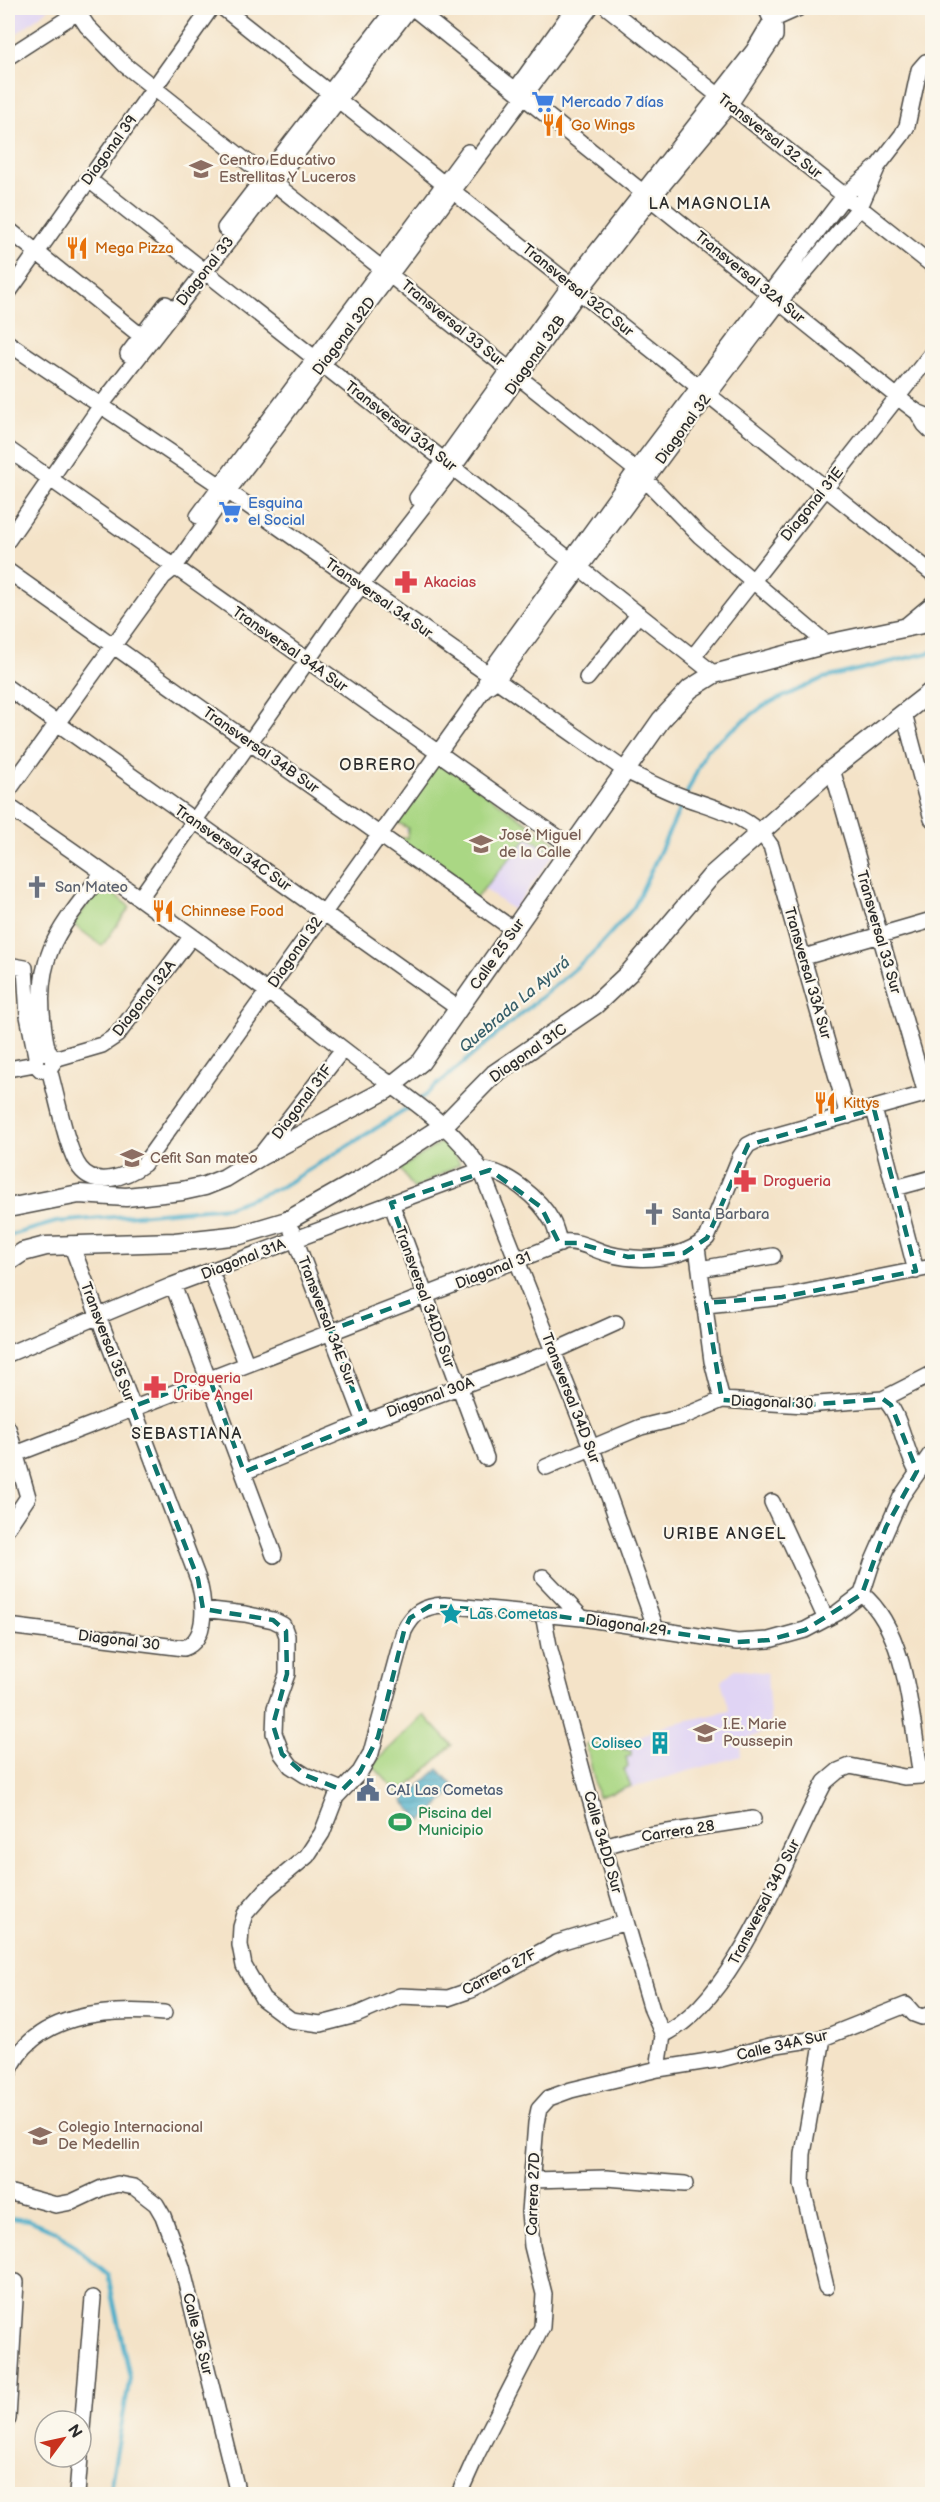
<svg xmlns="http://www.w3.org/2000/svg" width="940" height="2502" font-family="'Balsamiq Sans',sans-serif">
<defs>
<pattern id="water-rules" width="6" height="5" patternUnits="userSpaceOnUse" patternTransform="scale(1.5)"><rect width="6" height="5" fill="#49adc9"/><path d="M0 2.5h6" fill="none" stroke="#3d8da3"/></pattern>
</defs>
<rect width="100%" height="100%" fill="#fbf7ec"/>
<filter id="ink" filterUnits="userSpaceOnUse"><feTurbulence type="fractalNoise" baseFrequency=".0167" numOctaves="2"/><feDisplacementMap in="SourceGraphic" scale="12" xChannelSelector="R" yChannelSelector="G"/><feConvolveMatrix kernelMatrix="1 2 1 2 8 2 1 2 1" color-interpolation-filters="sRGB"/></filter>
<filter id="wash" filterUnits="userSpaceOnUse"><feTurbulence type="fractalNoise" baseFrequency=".008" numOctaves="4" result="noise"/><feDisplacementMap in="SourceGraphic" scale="24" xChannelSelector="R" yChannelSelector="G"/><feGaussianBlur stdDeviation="1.35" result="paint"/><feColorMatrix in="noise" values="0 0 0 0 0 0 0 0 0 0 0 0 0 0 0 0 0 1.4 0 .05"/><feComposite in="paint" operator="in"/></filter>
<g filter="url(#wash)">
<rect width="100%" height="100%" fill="#f4e3c8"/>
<path fill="#e0d4f4" d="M 8,8 L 50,8 L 8,40 Z
M 447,773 L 528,837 L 555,853 L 513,910 L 405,831 Z
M 735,1669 L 767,1673 L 771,1729 L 740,1742 L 741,1756 L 598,1797 L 586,1744 L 622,1743 L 671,1724 L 730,1711 L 721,1681 Z"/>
<path fill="#aad784" stroke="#6a8158" stroke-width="1.5" d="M 438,760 L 556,843 L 550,851 L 528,837 L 475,899 L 393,838 L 407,838 L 408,828 L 393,820 Z
M 102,885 L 130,907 L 102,946 L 73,924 Z
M 446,1139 L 460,1164 L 414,1189 L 400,1169 Z
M 424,1715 L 452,1745 L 400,1795 L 372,1765 Z
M 622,1743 L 623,1749 L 631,1751 L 631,1756 L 626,1757 L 628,1767 L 624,1769 L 631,1786 L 598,1797 L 586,1744 Z"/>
<path fill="url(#water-rules)" stroke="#3a6c7a" stroke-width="1.5" d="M 438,1769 L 456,1789 L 422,1821 L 403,1801 Z"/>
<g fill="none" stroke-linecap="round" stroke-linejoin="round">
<path stroke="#49adc9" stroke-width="4" d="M 687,793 L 706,750 L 763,706 L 824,678 L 932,652
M 418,1101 L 591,955 L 634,907 L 684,800
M 8,1236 L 56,1222 L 228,1207 L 281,1187 L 412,1106
M 8,2218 L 29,2220 L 59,2233 L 108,2275 L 130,2378 L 109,2494"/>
</g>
</g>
<g filter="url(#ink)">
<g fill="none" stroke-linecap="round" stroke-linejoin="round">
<g stroke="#494743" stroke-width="18">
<path id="minor" d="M 75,8 L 87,26 L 125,65 L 636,470 L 700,536 L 827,644
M 223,8 L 932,573
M 413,8 L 905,403 L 917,412 L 932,418
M 608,8 L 932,265
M 8,57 L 84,8
M 519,85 L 574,8
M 88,179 L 714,674
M 225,228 L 395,8
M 8,229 L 141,336
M 8,293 L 211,8
M 8,343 L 219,485 L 626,771 C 643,779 660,788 678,795 C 712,808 750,814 771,846 L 848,1116
M 128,354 L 166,304
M 917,412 L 925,425 L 932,432
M 8,449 L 573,848
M 417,498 L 571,284 L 754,50 L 772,20 L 799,8
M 198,516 L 468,152
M 8,540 L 102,404 L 410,8
M 8,571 L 514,930
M 902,629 L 932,604
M 693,657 L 932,353
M 587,678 L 639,614
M 486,682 L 488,674 L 636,470 L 770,293 L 845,195 L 878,166 L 902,135 L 907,126 L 919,70 L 926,62 L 932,61
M 8,688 L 459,1009
M 904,713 L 932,819
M 832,769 L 926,1094
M 8,791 L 163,577 L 174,568 L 228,491 L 590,8
M 8,806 C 126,887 242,971 356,1059 C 399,1092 452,1123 481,1170 L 592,1449 L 656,1629
M 140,898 L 350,600 L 453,468 L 580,291 L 652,198 L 730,104 L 775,36 L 775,28 L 766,8
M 804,957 L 932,920
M 8,965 L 25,968 L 28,1016 L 36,1056
M 49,1053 L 42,1052 L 36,1056 L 35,1064 L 41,1070 L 49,1069 L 54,1062 C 53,1057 50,1054 48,1050 C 45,1042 44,1031 43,1022 C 34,952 64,924 103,872
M 54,1059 L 102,1045 L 117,1035 L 192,936
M 8,1069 L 35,1064
M 49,1069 C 56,1092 67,1152 80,1168 C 96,1189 127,1176 144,1164 L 484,689 L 497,680 L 709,394 L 780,301 L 860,207 L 878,166
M 874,1109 L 916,1271
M 262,1153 L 343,1049
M 895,1188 L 932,1178
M 391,1203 L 486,1458
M 292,1231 L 365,1422
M 697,1247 L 712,1361 L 722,1400
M 700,1269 L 773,1256
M 211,1272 L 246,1363
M 173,1285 L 274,1555
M 706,1305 L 782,1297 L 932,1267
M 8,1354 L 173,1285 L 481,1170 C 506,1170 540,1199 552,1221 C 556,1228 557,1236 560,1244
M 883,1399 C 900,1409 905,1453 917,1471
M 8,1428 L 28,1497 L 8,1527
M 8,1457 L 564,1242 C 579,1240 594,1250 609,1254 C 639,1262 683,1260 707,1238 L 740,1157 L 748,1145 L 756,1141 L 932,1092
M 546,1467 L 641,1427 L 682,1417 L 722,1400 L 805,1405 L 883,1399 L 932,1374
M 244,1472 L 365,1422 L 554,1351 L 616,1323
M 772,1502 L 826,1619
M 543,1577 L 582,1618
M 862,1594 C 908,1631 911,1720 921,1776
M 203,1609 L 245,1614 L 273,1620 L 283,1625 L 287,1636 L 287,1674 L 275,1708 L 274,1733 L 282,1754 L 291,1766 L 305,1775 L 342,1790
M 543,1614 L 549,1646 L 590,1799 L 652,2010 L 663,2035 L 658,2069
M 8,1626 L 184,1648 C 209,1639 204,1599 198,1579 L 71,1244
M 604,1846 L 636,1837 L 753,1819
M 626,1922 L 557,1943 L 471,1990 L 448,1998 L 400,1996 L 356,2015 L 321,2024 L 291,2020 L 263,1999 L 244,1966 L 240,1945 L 241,1927 L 245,1914 L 266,1890 L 307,1856 L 322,1833 L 336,1797 L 360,1772 L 371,1753 L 404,1631 C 413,1613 423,1606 444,1605 L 582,1618 L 737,1642 L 769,1640 L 805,1630 L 837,1613 L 862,1594 L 872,1563 L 901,1497 L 932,1452
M 663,2035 C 737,2000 786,1853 825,1782 L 838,1771 L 850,1766 L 904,1777 L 921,1776 L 932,1768
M 823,2038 L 803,2154 L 802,2185 L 826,2287
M 8,2074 C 32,2013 108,2008 164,2013
M 532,2180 L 606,2178 L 685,2184
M 8,2192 L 56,2205 L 72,2202 L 102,2188 L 118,2184 L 134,2187 L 156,2204 L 163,2216 L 182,2267 L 238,2494
M 8,2419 L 16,2282
M 81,2441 L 93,2298
M 77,2494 L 80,2457
M 459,2494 L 477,2454 L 542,2327 L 544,2294 L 532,2246 L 529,2212 L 536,2123 L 539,2109 L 549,2098 L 571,2090 L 658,2069 L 721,2059 L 770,2046 L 823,2038 L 906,2005 L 914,2014 L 922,2017 L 932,2014"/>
</g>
<g stroke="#494743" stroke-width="21">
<path id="major" d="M 8,1208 L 79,1194 L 126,1197 L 182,1191 L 205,1186 L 225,1178 L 261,1156 L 386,1090 L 421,1062 L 661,720 L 690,689 L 714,674 L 827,644 L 932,622
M 8,1262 L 23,1252 L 46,1246 L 175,1242 L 240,1235 L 287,1221 L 361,1179 L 443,1126 L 494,1074 L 595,1005 L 629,973 L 712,875 L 832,769 L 932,691"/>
</g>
<use href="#minor" stroke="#fff" stroke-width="15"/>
<use href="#major" stroke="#fff" stroke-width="18"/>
</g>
</g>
<path fill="none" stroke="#0f766e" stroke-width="4.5" stroke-dasharray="12 8" stroke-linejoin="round" d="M 874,1109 L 916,1271 L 782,1297 L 706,1303 L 722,1400 L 805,1405 L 883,1399 L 891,1405 L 917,1471 L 886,1527 L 862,1594 L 805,1630 L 769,1640 L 737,1642 L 543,1614 L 430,1606 L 410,1618 L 404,1631 L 378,1737 L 360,1772 L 342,1790 L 305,1775 L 282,1754 L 273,1725 L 287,1674 L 286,1631 L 273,1620 L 203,1609 L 198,1579 L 132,1407 L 209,1377 L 244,1472 L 365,1422 L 330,1330 L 425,1296 L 391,1203 L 490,1170 L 541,1207 L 559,1243 L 577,1243 L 628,1257 L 684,1253 L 707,1238 L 748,1145 Z"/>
<defs>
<g id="supermarket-bare" transform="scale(1.8)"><path d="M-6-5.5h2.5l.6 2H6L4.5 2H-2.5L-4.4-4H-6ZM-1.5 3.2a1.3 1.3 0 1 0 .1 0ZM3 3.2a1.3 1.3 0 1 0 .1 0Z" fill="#3f7fe0" stroke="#fbf7ec" stroke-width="2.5" paint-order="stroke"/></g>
<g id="restaurant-bare" transform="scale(1.8)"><path d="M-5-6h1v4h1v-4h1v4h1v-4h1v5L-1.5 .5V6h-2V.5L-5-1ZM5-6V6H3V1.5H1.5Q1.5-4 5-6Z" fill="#e8710a" stroke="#fbf7ec" stroke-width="2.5" paint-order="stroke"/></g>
<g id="school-bare" transform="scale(1.8)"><path d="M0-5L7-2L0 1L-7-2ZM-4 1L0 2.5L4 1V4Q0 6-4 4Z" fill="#8d6e63" stroke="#fbf7ec" stroke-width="2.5" paint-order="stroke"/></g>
<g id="pharmacy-bare" transform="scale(1.8)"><path d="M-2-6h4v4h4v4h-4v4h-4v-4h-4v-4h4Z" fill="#e0444e" stroke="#fbf7ec" stroke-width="2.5" paint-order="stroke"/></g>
<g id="church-bare" transform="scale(1.8)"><path d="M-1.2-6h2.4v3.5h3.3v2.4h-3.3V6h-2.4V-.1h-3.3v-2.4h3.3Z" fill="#6b7280" stroke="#fbf7ec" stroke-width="2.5" paint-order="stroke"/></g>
<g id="university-bare" transform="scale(1.8)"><path d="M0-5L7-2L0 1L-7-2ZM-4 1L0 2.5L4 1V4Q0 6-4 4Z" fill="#8d6e63" stroke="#fbf7ec" stroke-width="2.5" paint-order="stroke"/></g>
<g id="sight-bare" transform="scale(1.8)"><path d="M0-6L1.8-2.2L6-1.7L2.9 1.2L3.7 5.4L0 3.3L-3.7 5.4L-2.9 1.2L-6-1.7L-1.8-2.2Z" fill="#0f9aa8" stroke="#fbf7ec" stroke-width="2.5" paint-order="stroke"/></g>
<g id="building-bare" transform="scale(1.8)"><path d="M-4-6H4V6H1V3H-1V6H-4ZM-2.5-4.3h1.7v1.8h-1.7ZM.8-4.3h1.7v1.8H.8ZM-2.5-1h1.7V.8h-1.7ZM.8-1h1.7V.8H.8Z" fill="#0f9aa8" stroke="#fbf7ec" stroke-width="2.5" paint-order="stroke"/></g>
<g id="civic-bare" transform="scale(1.8)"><path d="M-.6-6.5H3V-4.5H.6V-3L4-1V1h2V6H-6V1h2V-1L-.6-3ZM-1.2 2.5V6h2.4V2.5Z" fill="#5c6f8a" stroke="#fbf7ec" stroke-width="2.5" paint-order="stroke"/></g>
<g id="stadium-bare" transform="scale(1.8)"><path d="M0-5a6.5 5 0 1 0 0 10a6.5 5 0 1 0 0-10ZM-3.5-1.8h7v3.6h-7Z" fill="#2e9e5b" stroke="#fbf7ec" stroke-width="2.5" paint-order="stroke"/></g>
</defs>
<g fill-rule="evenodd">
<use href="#supermarket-bare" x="543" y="102"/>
<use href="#restaurant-bare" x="553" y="125"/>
<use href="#school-bare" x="201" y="169"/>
<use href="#restaurant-bare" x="77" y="248"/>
<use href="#supermarket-bare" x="230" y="512"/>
<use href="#pharmacy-bare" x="406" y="582"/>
<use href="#school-bare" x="481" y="844"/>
<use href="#church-bare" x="37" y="887"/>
<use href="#restaurant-bare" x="163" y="911"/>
<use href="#restaurant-bare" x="825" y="1103"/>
<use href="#university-bare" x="132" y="1158"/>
<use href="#pharmacy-bare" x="745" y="1181"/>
<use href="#church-bare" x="654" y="1214"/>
<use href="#pharmacy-bare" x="155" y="1387"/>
<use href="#sight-bare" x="451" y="1614"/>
<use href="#school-bare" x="705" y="1733"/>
<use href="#building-bare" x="660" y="1743"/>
<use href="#civic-bare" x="368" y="1790"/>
<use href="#stadium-bare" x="400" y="1822"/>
<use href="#school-bare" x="40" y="2136"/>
</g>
<g text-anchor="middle" stroke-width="4.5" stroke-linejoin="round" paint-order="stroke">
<g font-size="15" fill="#366cbe" stroke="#fbf7ec" text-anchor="start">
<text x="561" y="107">Mercado 7 días</text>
<text x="248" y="508">Esquina<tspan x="248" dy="17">el Social</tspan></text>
</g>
<g font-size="15" fill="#c56008" stroke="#fbf7ec" text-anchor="start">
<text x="571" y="130">Go Wings</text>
<text x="95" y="253">Mega Pizza</text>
<text x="181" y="916">Chinnese Food</text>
<text x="843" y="1108">Kittys</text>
</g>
<g font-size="15" fill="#2b2b2b" stroke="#fbf7ec">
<text transform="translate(770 136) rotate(38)" y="5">Transversal 32 Sur</text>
<text transform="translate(109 150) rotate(-54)" y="5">Diagonal 39</text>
<text transform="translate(205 271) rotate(-52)" y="5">Diagonal 33</text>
<text transform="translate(750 277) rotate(39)" y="5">Transversal 32A Sur</text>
<text transform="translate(578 290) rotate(39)" y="5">Transversal 32C Sur</text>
<text transform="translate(453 323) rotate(39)" y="5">Transversal 33 Sur</text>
<text transform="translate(344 336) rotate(-53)" y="5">Diagonal 32D</text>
<text transform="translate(535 355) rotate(-55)" y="5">Diagonal 32B</text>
<text transform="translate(401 426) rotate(38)" y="5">Transversal 33A Sur</text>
<text transform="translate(683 429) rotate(-54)" y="5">Diagonal 32</text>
<text transform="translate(812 504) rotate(-51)" y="5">Diagonal 31E</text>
<text transform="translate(379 598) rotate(35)" y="5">Transversal 34 Sur</text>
<text transform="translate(290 649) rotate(35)" y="5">Transversal 34A Sur</text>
<text transform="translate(261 750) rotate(35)" y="5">Transversal 34B Sur</text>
<text transform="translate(233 848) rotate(35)" y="5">Transversal 34C Sur</text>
<text transform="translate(879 932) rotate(74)" y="5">Transversal 33 Sur</text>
<text transform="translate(295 952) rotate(-55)" y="5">Diagonal 32</text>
<text transform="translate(497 954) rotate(-55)" y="5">Calle 25 Sur</text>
<text transform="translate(808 973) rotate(74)" y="5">Transversal 33A Sur</text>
<text transform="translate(144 998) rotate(-52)" y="5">Diagonal 32A</text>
<text transform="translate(528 1053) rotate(-35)" y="5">Diagonal 31C</text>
<text transform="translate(302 1102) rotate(-53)" y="5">Diagonal 31F</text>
<text transform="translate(243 1259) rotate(-21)" y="5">Diagonal 31A</text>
<text transform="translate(493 1270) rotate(-21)" y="5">Diagonal 31</text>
<text transform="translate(425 1297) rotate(70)" y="5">Transversal 34DD Sur</text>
<text transform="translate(327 1321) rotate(69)" y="5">Transversal 34E Sur</text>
<text transform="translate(108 1342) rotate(69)" y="5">Transversal 35 Sur</text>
<text transform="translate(430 1397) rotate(-20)" y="5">Diagonal 30A</text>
<text transform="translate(571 1398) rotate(69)" y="5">Transversal 34D Sur</text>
<text transform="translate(772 1402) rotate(2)" y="5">Diagonal 30</text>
<text transform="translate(626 1625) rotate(8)" y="5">Diagonal 29</text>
<text transform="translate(119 1640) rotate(7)" y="5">Diagonal 30</text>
<text transform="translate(678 1831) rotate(-9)" y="5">Carrera 28</text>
<text transform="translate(603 1842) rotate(74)" y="5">Calle 34DD Sur</text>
<text transform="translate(764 1902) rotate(-63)" y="5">Transversal 34D Sur</text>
<text transform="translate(499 1972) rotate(-28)" y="5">Carrera 27F</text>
<text transform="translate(782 2045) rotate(-13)" y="5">Calle 34A Sur</text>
<text transform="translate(533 2194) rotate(-88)" y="5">Carrera 27D</text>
<text transform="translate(198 2334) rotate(76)" y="5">Calle 36 Sur</text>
</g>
<g font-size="15" fill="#785e54" stroke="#fbf7ec" text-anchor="start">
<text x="219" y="165">Centro Educativo<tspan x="219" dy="17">Estrellitas Y Luceros</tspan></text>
<text x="499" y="840">José Miguel<tspan x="499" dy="17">de la Calle</tspan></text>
<text x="150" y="1163">Cefit San mateo</text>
<text x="723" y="1729">I.E. Marie<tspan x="723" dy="17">Poussepin</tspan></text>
<text x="58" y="2132">Colegio Internacional<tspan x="58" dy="17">De Medellin</tspan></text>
</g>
<g font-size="15" fill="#be3a42" stroke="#fbf7ec" text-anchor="start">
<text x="424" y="587">Akacias</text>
<text x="763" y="1186">Drogueria</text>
<text x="173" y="1383">Drogueria<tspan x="173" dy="17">Uribe Angel</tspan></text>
</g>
<g font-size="15" fill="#5b616d" stroke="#fbf7ec" text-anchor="start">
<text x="55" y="892">San Mateo</text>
<text x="672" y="1219">Santa Barbara</text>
</g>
<g font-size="15" fill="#0d838f" stroke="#fbf7ec" text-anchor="start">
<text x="469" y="1619">Las Cometas</text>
<text x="642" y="1748" text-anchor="end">Coliseo</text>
</g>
<g font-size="15" fill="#4e5e75" stroke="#fbf7ec" text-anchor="start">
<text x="386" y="1795">CAI Las Cometas</text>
</g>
<g font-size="15" fill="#27864d" stroke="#fbf7ec" text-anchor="start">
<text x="418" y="1818">Piscina del<tspan x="418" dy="17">Municipio</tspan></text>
</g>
<g font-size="16" letter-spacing="1.5" fill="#2b2b2b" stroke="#fbf7ec">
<text x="710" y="209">LA MAGNOLIA</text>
<text x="378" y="770">OBRERO</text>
<text x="187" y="1439">SEBASTIANA</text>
<text x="725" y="1539">URIBE ANGEL</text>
</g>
<g font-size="16" font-style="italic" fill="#375f6a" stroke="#fbf7ec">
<text transform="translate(514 1004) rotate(-40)" y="6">Quebrada La Ayurá</text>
</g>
</g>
<rect width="940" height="2502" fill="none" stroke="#fbf7ec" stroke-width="30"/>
<g transform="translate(63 2439) rotate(57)"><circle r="28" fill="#fbf7ec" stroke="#a8a59f" stroke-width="1.5"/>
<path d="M0-4.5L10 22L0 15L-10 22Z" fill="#c8321e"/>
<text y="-9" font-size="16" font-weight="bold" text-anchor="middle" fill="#2b2b2b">N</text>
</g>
</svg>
